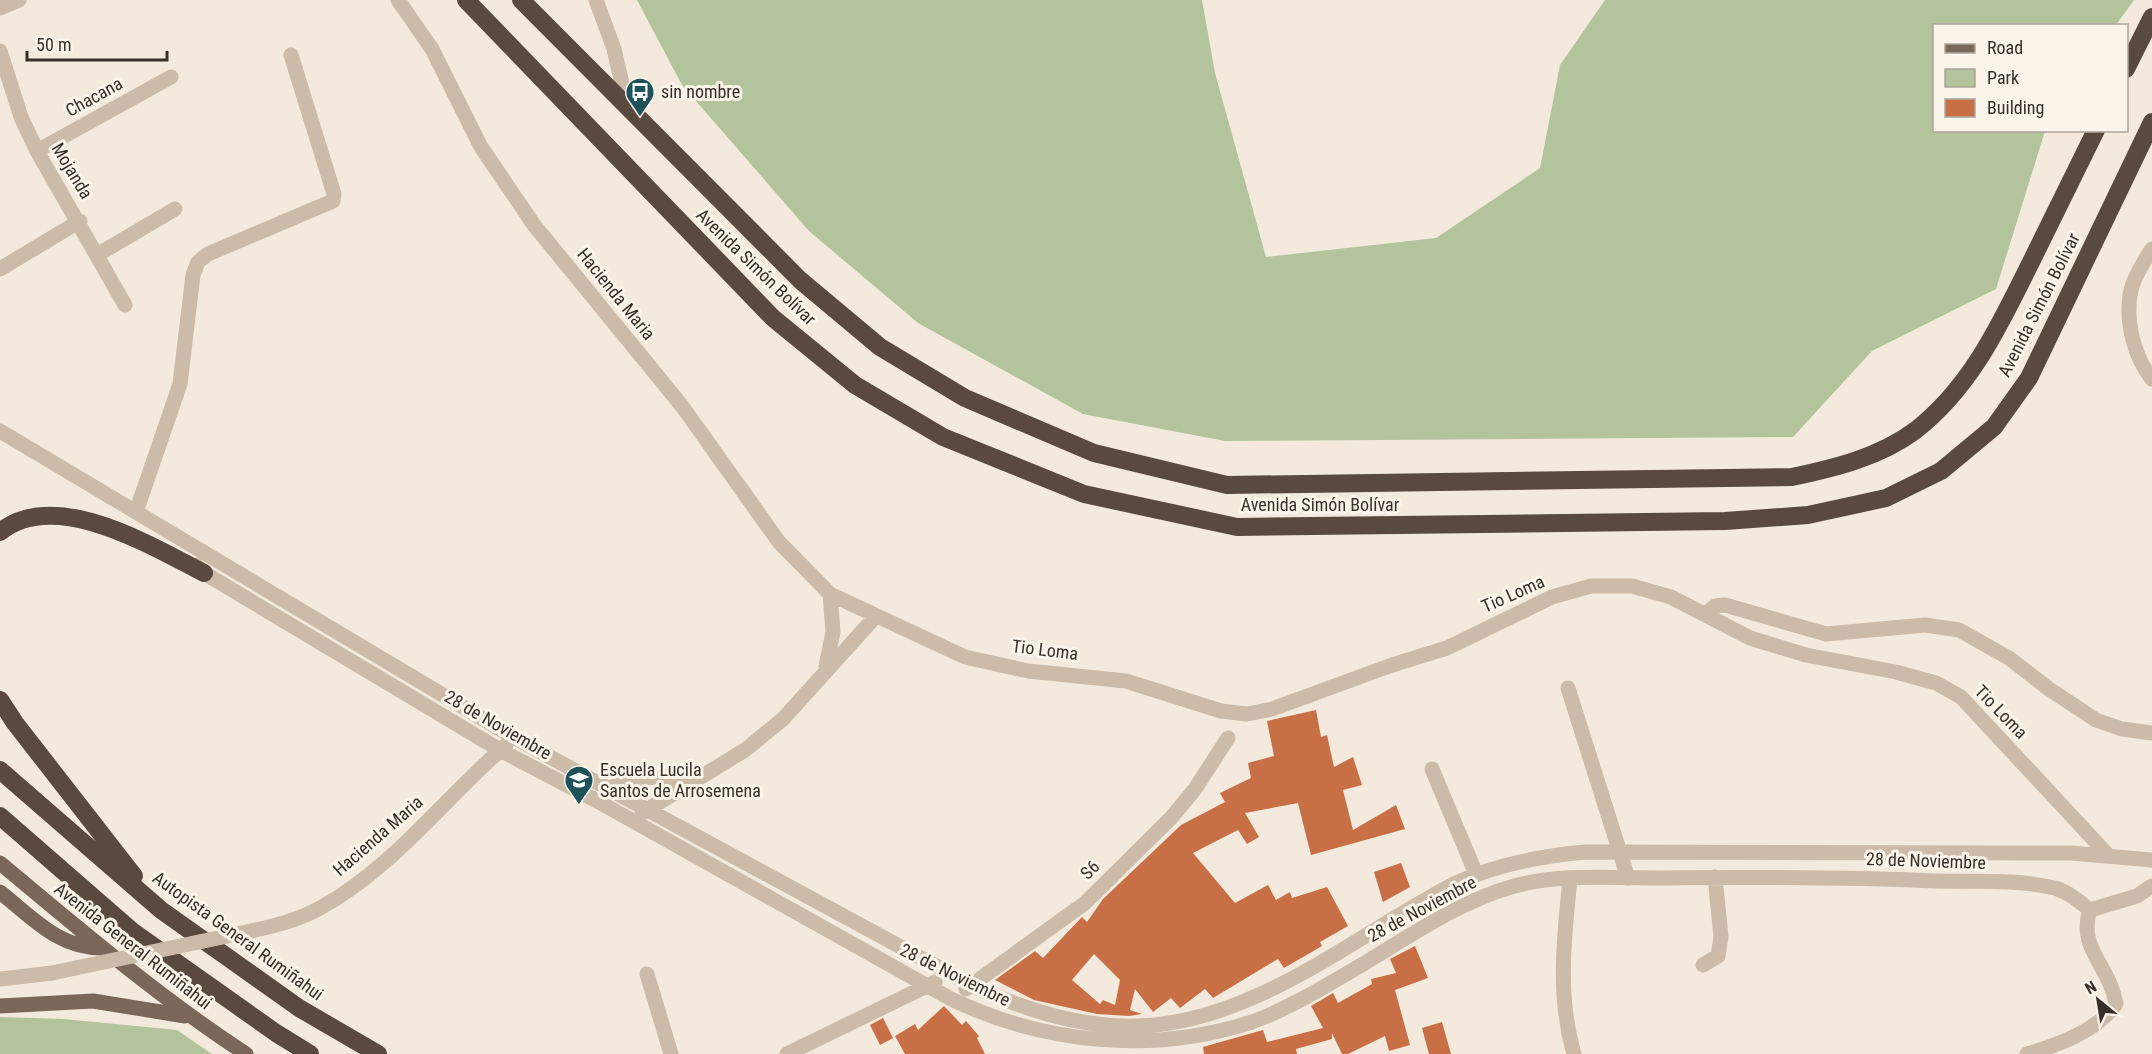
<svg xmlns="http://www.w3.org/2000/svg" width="2152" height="1054" font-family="'Roboto Condensed',sans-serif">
<rect width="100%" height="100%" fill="#f3eadd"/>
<path fill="#b3c39c" d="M 637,0 L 1202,0 L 1215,73 L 1266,257 L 1436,238 L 1540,168 L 1560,65 L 1605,0 L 2134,0 L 2116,25 L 1934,26 L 1934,130 L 2045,131 L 1996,289 L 1872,351 L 1793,437 L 1225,441 L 1083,414 L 918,323 L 809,231 L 682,85 Z
M 0,1017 L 64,1019 L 177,1030 L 212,1054 L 0,1054 Z"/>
<path fill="#c96f45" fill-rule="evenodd" d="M 1316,710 L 1321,737 L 1327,735 L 1334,767 L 1353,757 L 1362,785 L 1343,790 L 1353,830 L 1396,805 L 1405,829 L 1311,855 L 1298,803 L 1245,813 L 1259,837 L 1247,844 L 1238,830 L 1193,853 L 1235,903 L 1268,885 L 1276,900 L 1290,892 L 1292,898 L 1327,887 L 1348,926 L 1320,942 L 1322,946 L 1284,968 L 1278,959 L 1213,998 L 1205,989 L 1180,1008 L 1171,998 L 1153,1012 L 1135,989 L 1130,1010 L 1142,1014 L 1129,1016 L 1097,1014 L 1034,1000 L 995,980 L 1035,951 L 1043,958 L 1082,917 L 1087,922 L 1103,899 L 1181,825 L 1225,802 L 1220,793 L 1251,778 L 1248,763 L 1274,756 L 1267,721 ZM 1094,954 L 1120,980 L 1115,1005 L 1103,1000 L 1100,1004 L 1072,980 Z
M 1401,863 L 1410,887 L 1383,902 L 1374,872 Z
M 1415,946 L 1428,978 L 1395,990 L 1410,1045 L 1389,1051 L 1385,1036 L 1348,1054 L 1342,1054 L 1332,1033 L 1332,1039 L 1296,1049 L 1297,1054 L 1204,1054 L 1203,1047 L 1263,1030 L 1267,1042 L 1323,1028 L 1311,1006 L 1333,993 L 1338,1003 L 1372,984 L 1371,979 L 1396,973 L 1390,959 Z
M 944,1006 L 962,1025 L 966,1021 L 979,1036 L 977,1038 L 985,1054 L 905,1054 L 895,1036 L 915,1024 L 918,1030 Z
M 883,1018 L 893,1038 L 880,1045 L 870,1025 Z
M 1442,1022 L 1451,1054 L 1429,1054 L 1422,1028 Z"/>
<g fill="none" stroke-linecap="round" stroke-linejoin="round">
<path stroke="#ccbba8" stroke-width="15" d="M 398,0 L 432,49 L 481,147 L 534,225 L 682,406 L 779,542 L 830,594 L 965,657 L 1028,671 L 1126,681 L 1221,711 L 1247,714 L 1272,709 L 1392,665 L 1447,648 L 1552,597 L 1591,586 L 1632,586 L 1671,597 L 1750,638 L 1806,655 L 1896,672 L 1936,683 L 1961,697 L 2107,854
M 596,0 L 614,49 L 627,105
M 0,8 L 19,0
M 0,51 L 21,117 L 37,151 L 125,305
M 37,151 L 171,77
M 2152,249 C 2144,261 2132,280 2130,295 C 2126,323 2134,357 2152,379
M 97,255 L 175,209
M 0,269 L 80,221
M 0,431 L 515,738 L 971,985 C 1022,1009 1082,1028 1138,1026 C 1254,1023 1357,934 1456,883 C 1498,864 1540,856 1585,852 L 2071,853 L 2152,860
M 136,512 L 180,384 L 193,275 L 198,262 L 208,254 L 333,201 L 334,194 L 291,55
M 196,565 L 204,573 L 500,750 L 599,802 L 951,999 C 1045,1044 1152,1054 1252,1022 C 1290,1008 1324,987 1358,967 C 1407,938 1456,903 1511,887 C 1558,873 1612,878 1660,878 C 1752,877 1844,877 1935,881 C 1974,882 2017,879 2055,888 C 2068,892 2079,901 2090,910
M 1705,614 L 1715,606 L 1725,605 L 1826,634 L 1925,625 L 1959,630 L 2009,658 L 2049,689 L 2096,720 L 2122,729 L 2152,733
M 826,666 L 833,632 L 830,594
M 1568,688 L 1628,878
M 1432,769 L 1476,874
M 606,793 C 628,770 666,779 695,780
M 642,813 L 745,750 L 783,719 L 876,616
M 1570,879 C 1564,938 1557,996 1574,1054
M 2090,910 L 2137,896 L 2152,886
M 251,931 C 274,926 299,920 320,908 C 391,870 446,797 506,745
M 1703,965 L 1718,956 L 1721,937 L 1715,877
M 647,974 L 671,1054
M 0,979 L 52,973
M 966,989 L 1085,903 L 1171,818 L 1195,789 L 1228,738
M 787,1054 L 935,982
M 2027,1054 C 2058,1045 2097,1031 2116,1004 C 2110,966 2077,948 2090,910"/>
<path stroke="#7a6759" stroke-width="15" d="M 0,863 C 80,930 159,997 246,1054
M 0,892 C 33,918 58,948 102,948
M 0,1006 L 93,1001 L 185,1016"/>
<path stroke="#59493f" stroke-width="18" d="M 466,0 L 773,318 L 855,385 L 943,437 L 1084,494 L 1237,527 L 1725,521 L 1808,515 L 1886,498 L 1941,471 L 1994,427 L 2029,378 L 2152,122
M 521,0 L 800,280 L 880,347 L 965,398 L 1094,453 L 1227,485 L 1792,477 C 1835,468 1880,457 1916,430 C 1972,386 2000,324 2031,262 C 2053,218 2074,174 2096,130
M 2126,69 L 2152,17
M 0,532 C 55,487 151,546 204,573
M 0,700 L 15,723 L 134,876
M 0,770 L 161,910 L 299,1008 L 378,1054
M 0,816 L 132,931 L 276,1033 L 310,1054"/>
<path stroke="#ccbba8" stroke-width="15" d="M 52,973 L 251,931"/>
</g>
<defs>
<g id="bus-pin" transform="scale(1.5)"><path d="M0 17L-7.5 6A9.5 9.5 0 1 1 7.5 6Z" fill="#1d525b" stroke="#faf4ea"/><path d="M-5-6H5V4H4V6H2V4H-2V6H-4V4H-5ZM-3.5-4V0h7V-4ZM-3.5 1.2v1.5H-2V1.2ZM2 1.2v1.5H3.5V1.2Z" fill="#fff"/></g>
<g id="school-pin" transform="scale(1.5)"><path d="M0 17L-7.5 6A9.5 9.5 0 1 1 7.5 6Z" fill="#1d525b" stroke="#faf4ea"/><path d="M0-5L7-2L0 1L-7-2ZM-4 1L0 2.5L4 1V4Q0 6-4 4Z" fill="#fff"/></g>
</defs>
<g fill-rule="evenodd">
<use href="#bus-pin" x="640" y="92"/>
<use href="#school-pin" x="579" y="780"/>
</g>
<g text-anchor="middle" stroke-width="6" stroke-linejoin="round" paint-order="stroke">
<g font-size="18" fill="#382f29" stroke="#faf4ea" text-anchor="start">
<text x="661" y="98">sin nombre</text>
<text x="600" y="776">Escuela Lucila<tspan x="600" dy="21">Santos de Arrosemena</tspan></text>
</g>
<g font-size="18" fill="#382f29" stroke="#faf4ea">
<text transform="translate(94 97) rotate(-29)" y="6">Chacana</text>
<text transform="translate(72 171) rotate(59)" y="6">Mojanda</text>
<text transform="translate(756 267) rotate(44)" y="6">Avenida Simón Bolívar</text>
<text transform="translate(616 294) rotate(51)" y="6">Hacienda Maria</text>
<text transform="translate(2039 305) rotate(-63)" y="6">Avenida Simón Bolívar</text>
<text x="1320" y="511">Avenida Simón Bolívar</text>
<text transform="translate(1513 594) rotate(-24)" y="6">Tio Loma</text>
<text transform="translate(1045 650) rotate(7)" y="6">Tio Loma</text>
<text transform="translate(2001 712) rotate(46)" y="6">Tio Loma</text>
<text transform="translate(498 725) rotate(30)" y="6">28 de Noviembre</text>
<text transform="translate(378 836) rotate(-41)" y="6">Hacienda Maria</text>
<text transform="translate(1926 861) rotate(2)" y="6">28 de Noviembre</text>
<text transform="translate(1090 870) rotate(-45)" y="6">S6</text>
<text transform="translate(1422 909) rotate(-28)" y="6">28 de Noviembre</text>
<text transform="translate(238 936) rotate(36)" y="6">Autopista General Rumiñahui</text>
<text transform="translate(133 946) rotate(38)" y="6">Avenida General Rumiñahui</text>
<text transform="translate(955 975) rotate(26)" y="6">28 de Noviembre</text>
</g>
</g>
<rect x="1933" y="24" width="195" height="108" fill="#faf4ea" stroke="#aca59d" stroke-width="1.5"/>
<rect x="1945" y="44" width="30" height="9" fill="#7a6759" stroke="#aca59d" stroke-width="1.5"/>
<text x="1987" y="54" font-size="18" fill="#382f29">Road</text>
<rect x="1945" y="69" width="30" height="18" fill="#b3c39c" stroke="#aca59d" stroke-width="1.5"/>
<text x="1987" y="84" font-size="18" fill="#382f29">Park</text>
<rect x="1945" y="99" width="30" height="18" fill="#c96f45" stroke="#aca59d" stroke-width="1.5"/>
<text x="1987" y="114" font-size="18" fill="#382f29">Building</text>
<g transform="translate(2098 1000) rotate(330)" stroke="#faf4ea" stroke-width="4.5" paint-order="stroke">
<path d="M0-4.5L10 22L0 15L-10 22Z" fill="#382f29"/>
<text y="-9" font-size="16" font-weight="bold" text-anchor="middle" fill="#382f29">N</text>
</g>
<path d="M27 51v9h140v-9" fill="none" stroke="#382f29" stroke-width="3"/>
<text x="36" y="51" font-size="18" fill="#382f29" stroke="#faf4ea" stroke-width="4.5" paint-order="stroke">50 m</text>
</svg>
